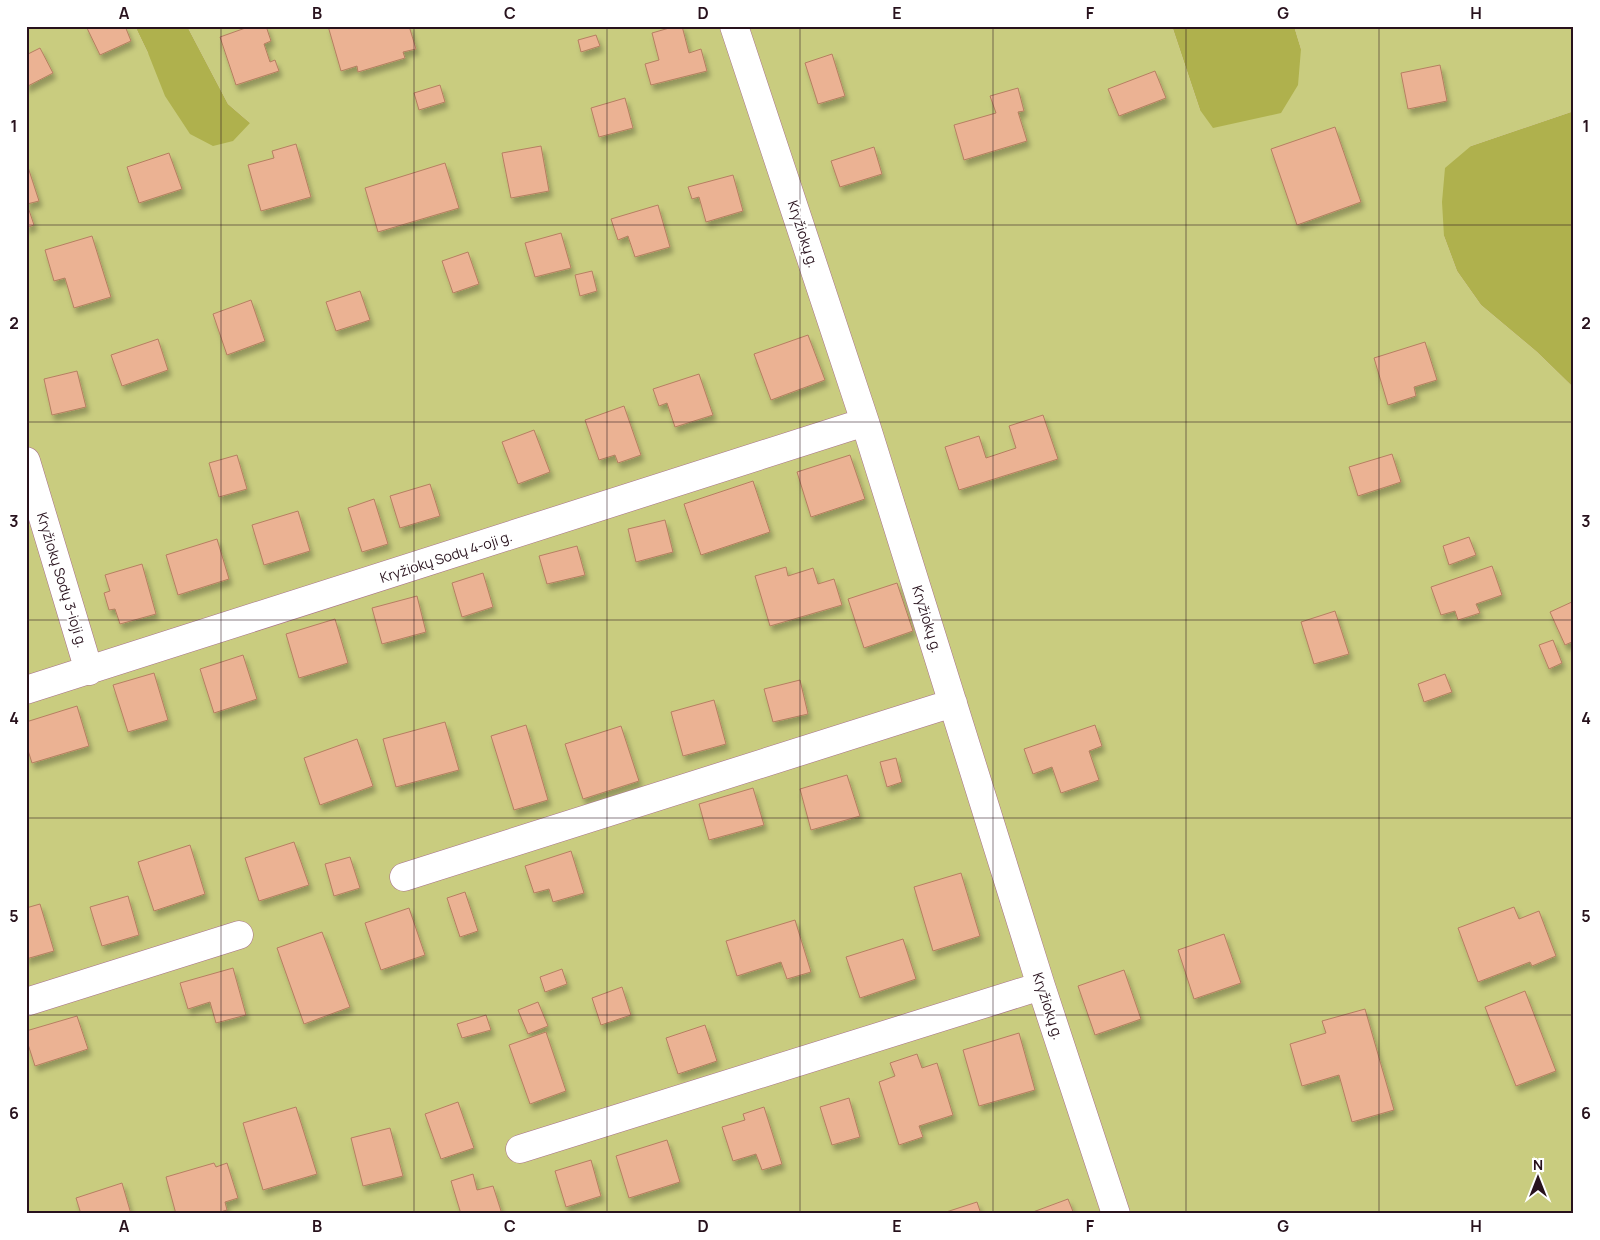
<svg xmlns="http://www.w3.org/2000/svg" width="1600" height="1240" font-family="Manrope,sans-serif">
<defs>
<filter id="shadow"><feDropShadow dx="3" dy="5.5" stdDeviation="2.5" flood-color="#0004"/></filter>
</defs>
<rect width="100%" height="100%" fill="#f8dee9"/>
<path fill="#c9cc7f" d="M 26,26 L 135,26 L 148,53 L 250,123 L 228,104 L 187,26 L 1172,26 L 1200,110 L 1301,49 L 1294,26 L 1574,26 L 1574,111 L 1471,146 L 1444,236 L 1457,271 L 1481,305 L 1537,352 L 1574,388 L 1574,1214 L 26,1214 Z"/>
<path fill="#afb14d" d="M 135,26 L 187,26 L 228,104 L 250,123 L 233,141 L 213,146 L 190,134 L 165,96 L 148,53 Z
M 1172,26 L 1294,26 L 1301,49 L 1298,85 L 1281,113 L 1213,128 L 1200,110 Z
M 1574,111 L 1574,388 L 1537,352 L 1481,305 L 1457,271 L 1444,236 L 1442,202 L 1445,168 L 1471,146 Z"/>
<path fill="#ebb293" stroke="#b57f61" filter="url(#shadow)" d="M 86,26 L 125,26 L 131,41 L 100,55 Z
M 251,26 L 266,26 L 271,41 L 264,44 L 270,62 L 275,60 L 279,71 L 236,85 L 220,37 Z
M 328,26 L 409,26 L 416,49 L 403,52 L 405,58 L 358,72 L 357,66 L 341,71 Z
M 676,26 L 682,26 L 689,53 L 701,49 L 707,71 L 651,85 L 645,64 L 659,60 L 652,33 Z
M 596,35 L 600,46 L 581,52 L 578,40 Z
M 40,48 L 53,73 L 26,87 L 26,55 Z
M 832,54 L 845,96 L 818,104 L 805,63 Z
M 1440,65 L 1447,101 L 1408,109 L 1401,73 Z
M 1155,71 L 1166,98 L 1119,116 L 1108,89 Z
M 440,85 L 445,102 L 419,110 L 414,93 Z
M 1018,88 L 1024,111 L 1018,112 L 1027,141 L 964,160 L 954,125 L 996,113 L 990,96 Z
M 625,98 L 633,128 L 599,137 L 591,108 Z
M 1335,127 L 1361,202 L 1297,225 L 1271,149 Z
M 296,144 L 311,197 L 261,211 L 248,165 L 274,158 L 272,151 Z
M 541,146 L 549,191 L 511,198 L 502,153 Z
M 874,147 L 882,174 L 840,187 L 831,161 Z
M 169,153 L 182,189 L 139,203 L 127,167 Z
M 445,163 L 459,208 L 378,232 L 365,188 Z
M 27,164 L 39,201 L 27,204 L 34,225 L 26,228 Z
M 733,175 L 743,211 L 706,222 L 699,197 L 692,199 L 688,187 Z
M 658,205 L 670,247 L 635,257 L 628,236 L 618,240 L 611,219 Z
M 561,233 L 571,268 L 535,277 L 525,243 Z
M 92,236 L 111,297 L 74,308 L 65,278 L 54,281 L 45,250 Z
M 468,252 L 479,284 L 453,293 L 442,261 Z
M 592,271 L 597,291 L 580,296 L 575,275 Z
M 360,291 L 370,320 L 336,331 L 326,302 Z
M 251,300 L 265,341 L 227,355 L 213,314 Z
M 808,335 L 825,380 L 771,400 L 754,354 Z
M 158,339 L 168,370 L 122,386 L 111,355 Z
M 1425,342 L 1437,380 L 1414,387 L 1416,396 L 1388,405 L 1374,358 Z
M 77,371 L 86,407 L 52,415 L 44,379 Z
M 699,374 L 713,415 L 675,427 L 667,403 L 659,406 L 653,389 Z
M 624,406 L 641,455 L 618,463 L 615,455 L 599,460 L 585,420 Z
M 1043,415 L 1058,459 L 959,490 L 945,447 L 979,436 L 986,458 L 1016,448 L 1009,426 Z
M 534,430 L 550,472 L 518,484 L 502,442 Z
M 1392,454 L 1401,482 L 1358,496 L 1349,467 Z
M 237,455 L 247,489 L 219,497 L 209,463 Z
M 850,455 L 865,499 L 811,517 L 797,472 Z
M 753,481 L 770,532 L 701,555 L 684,504 Z
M 430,484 L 440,516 L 400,528 L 390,496 Z
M 374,499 L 388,544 L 362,552 L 348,508 Z
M 298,511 L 310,551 L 264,565 L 252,525 Z
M 665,520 L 673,552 L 636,562 L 628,529 Z
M 1469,537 L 1476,555 L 1449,565 L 1443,546 Z
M 217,539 L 229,579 L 178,595 L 166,555 Z
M 577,546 L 585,575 L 547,584 L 539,556 Z
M 142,564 L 156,614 L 120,624 L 115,609 L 109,610 L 104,593 L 110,591 L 105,575 Z
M 1492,566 L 1502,595 L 1476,604 L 1480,613 L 1458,620 L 1455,611 L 1441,615 L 1431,587 Z
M 786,567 L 788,576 L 813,568 L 818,584 L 834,579 L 842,605 L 770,626 L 755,576 Z
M 483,573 L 493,607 L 462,617 L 452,583 Z
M 897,583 L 913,631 L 864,648 L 848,599 Z
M 417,596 L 426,632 L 382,644 L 372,608 Z
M 1574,601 L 1574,641 L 1565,645 L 1550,612 Z
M 1335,611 L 1349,654 L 1314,664 L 1301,622 Z
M 335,619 L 348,663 L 299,678 L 286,634 Z
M 1553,640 L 1562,663 L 1549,669 L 1539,645 Z
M 243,655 L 257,699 L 214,713 L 200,669 Z
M 154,673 L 168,720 L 128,732 L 113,685 Z
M 1445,674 L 1452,692 L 1424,702 L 1418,684 Z
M 800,680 L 808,714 L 773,722 L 764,689 Z
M 714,700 L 726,744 L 683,756 L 671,712 Z
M 77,706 L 89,746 L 32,763 L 26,744 L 26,722 Z
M 445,722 L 459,770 L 396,787 L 383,739 Z
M 526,725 L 548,800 L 514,810 L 491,736 Z
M 1095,725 L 1102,746 L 1089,751 L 1099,780 L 1061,793 L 1052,767 L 1033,774 L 1024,749 Z
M 621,726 L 639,781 L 583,799 L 565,744 Z
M 357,739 L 373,786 L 320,805 L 304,758 Z
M 896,758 L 902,782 L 887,787 L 880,762 Z
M 847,775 L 860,816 L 811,830 L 800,789 Z
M 753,788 L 764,825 L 709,840 L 699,804 Z
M 294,842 L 309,885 L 259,901 L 245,858 Z
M 190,845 L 205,894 L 154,911 L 138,862 Z
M 571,851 L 584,893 L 553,902 L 549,889 L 534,893 L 525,866 Z
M 350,857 L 360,888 L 334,896 L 325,864 Z
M 961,873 L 980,936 L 933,951 L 914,887 Z
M 465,892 L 478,931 L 460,937 L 447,898 Z
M 128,896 L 139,935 L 102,946 L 90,907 Z
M 40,904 L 54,951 L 26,959 L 26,908 Z
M 1514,907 L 1519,919 L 1539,911 L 1556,956 L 1532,966 L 1530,962 L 1478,982 L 1458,928 Z
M 409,908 L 425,955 L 381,970 L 365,923 Z
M 795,920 L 811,972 L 787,979 L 781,962 L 737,976 L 726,941 Z
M 322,932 L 350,1007 L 304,1024 L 277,948 Z
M 1224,934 L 1241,983 L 1194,999 L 1178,950 Z
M 903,939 L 916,979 L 860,998 L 846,957 Z
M 233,968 L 246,1015 L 216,1023 L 210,1002 L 188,1009 L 180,983 Z
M 562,969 L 567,984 L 545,992 L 540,977 Z
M 1124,970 L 1141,1019 L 1095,1035 L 1078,986 Z
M 622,987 L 631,1015 L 601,1025 L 592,998 Z
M 1525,991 L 1556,1071 L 1516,1086 L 1485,1007 Z
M 538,1002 L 548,1026 L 528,1034 L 518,1010 Z
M 1365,1009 L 1394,1110 L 1352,1122 L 1339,1075 L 1302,1086 L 1290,1044 L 1326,1033 L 1322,1021 Z
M 486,1015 L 491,1030 L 462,1038 L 457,1024 Z
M 77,1016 L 88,1049 L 35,1066 L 26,1038 L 26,1031 Z
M 705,1025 L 717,1061 L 678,1074 L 666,1038 Z
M 546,1032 L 566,1091 L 530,1104 L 509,1045 Z
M 1019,1033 L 1035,1090 L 979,1106 L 963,1050 Z
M 917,1054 L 922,1068 L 937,1063 L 953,1115 L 919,1126 L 923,1137 L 899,1145 L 879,1082 L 895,1076 L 890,1063 Z
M 849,1098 L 860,1137 L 832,1145 L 820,1107 Z
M 458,1102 L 474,1148 L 441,1159 L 425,1114 Z
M 296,1107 L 317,1174 L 263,1190 L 243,1123 Z
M 764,1107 L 782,1164 L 762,1170 L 756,1154 L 733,1161 L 722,1127 L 745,1120 L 743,1114 Z
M 390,1128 L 403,1176 L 363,1186 L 351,1138 Z
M 667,1140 L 680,1182 L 629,1198 L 616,1156 Z
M 591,1160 L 601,1196 L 566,1207 L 555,1171 Z
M 214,1163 L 216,1167 L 227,1163 L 238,1198 L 225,1202 L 227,1210 L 213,1214 L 176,1214 L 166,1177 Z
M 473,1174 L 477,1190 L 493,1186 L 502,1214 L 461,1214 L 451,1181 Z
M 122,1183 L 131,1214 L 81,1214 L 76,1198 Z
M 1068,1199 L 1074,1214 L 1034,1214 L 1033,1212 Z
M 977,1202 L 981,1214 L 940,1214 Z"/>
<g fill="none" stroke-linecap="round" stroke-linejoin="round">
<g stroke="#a76f89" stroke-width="29">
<path id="minor" d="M 734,26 L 865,422 L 1041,986 L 1116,1214
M 26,461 L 89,671
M 26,690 L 865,422
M 404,877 L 953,703
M 26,1002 L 239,935
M 520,1149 L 1041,986"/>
</g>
<use href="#minor" stroke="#fff" stroke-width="28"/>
</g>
<path fill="none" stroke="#28121d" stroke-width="1" stroke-opacity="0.55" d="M 221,26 L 221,1214M 414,26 L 414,1214M 607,26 L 607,1214M 800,26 L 800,1214M 993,26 L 993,1214M 1186,26 L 1186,1214M 1379,26 L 1379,1214M 26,225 L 1574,225M 26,422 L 1574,422M 26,620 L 1574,620M 26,818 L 1574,818M 26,1015 L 1574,1015"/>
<g text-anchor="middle" stroke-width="4" stroke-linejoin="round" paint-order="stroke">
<g font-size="14" fill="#28121d" stroke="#fff">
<text transform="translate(803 234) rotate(72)" y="5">Kryžiokų g.</text>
<text transform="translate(446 557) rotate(-18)" y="5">Kryžiokų Sodų 4-oji g.</text>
<text transform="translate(62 580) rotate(73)" y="5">Kryžiokų Sodų 3-ioji g.</text>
<text transform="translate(927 619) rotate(73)" y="5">Kryžiokų g.</text>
<text transform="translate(1048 1006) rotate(72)" y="5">Kryžiokų g.</text>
</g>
</g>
<rect width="1600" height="1240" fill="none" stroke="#ffffff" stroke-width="55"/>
<g transform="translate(1538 1178)" stroke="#ffffff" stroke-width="4" paint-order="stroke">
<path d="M0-4L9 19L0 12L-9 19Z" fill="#28121d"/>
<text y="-8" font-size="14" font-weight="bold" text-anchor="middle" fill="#28121d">N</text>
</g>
<rect x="28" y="28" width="1544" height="1184" fill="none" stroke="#28121d" stroke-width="2"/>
<g font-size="16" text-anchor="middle" font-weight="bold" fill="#28121d">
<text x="124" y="19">A</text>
<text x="317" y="19">B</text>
<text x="510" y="19">C</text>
<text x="703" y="19">D</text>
<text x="897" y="19">E</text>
<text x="1090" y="19">F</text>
<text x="1283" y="19">G</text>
<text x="1476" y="19">H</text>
<text x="14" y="132">1</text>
<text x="1586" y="132">1</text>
<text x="14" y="329">2</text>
<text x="1586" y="329">2</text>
<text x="14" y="527">3</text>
<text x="1586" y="527">3</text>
<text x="14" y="724">4</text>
<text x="1586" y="724">4</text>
<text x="14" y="922">5</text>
<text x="1586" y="922">5</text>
<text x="14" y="1119">6</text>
<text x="1586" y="1119">6</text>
<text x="124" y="1232">A</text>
<text x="317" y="1232">B</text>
<text x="510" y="1232">C</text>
<text x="703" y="1232">D</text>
<text x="897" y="1232">E</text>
<text x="1090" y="1232">F</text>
<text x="1283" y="1232">G</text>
<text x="1476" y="1232">H</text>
</g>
</svg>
